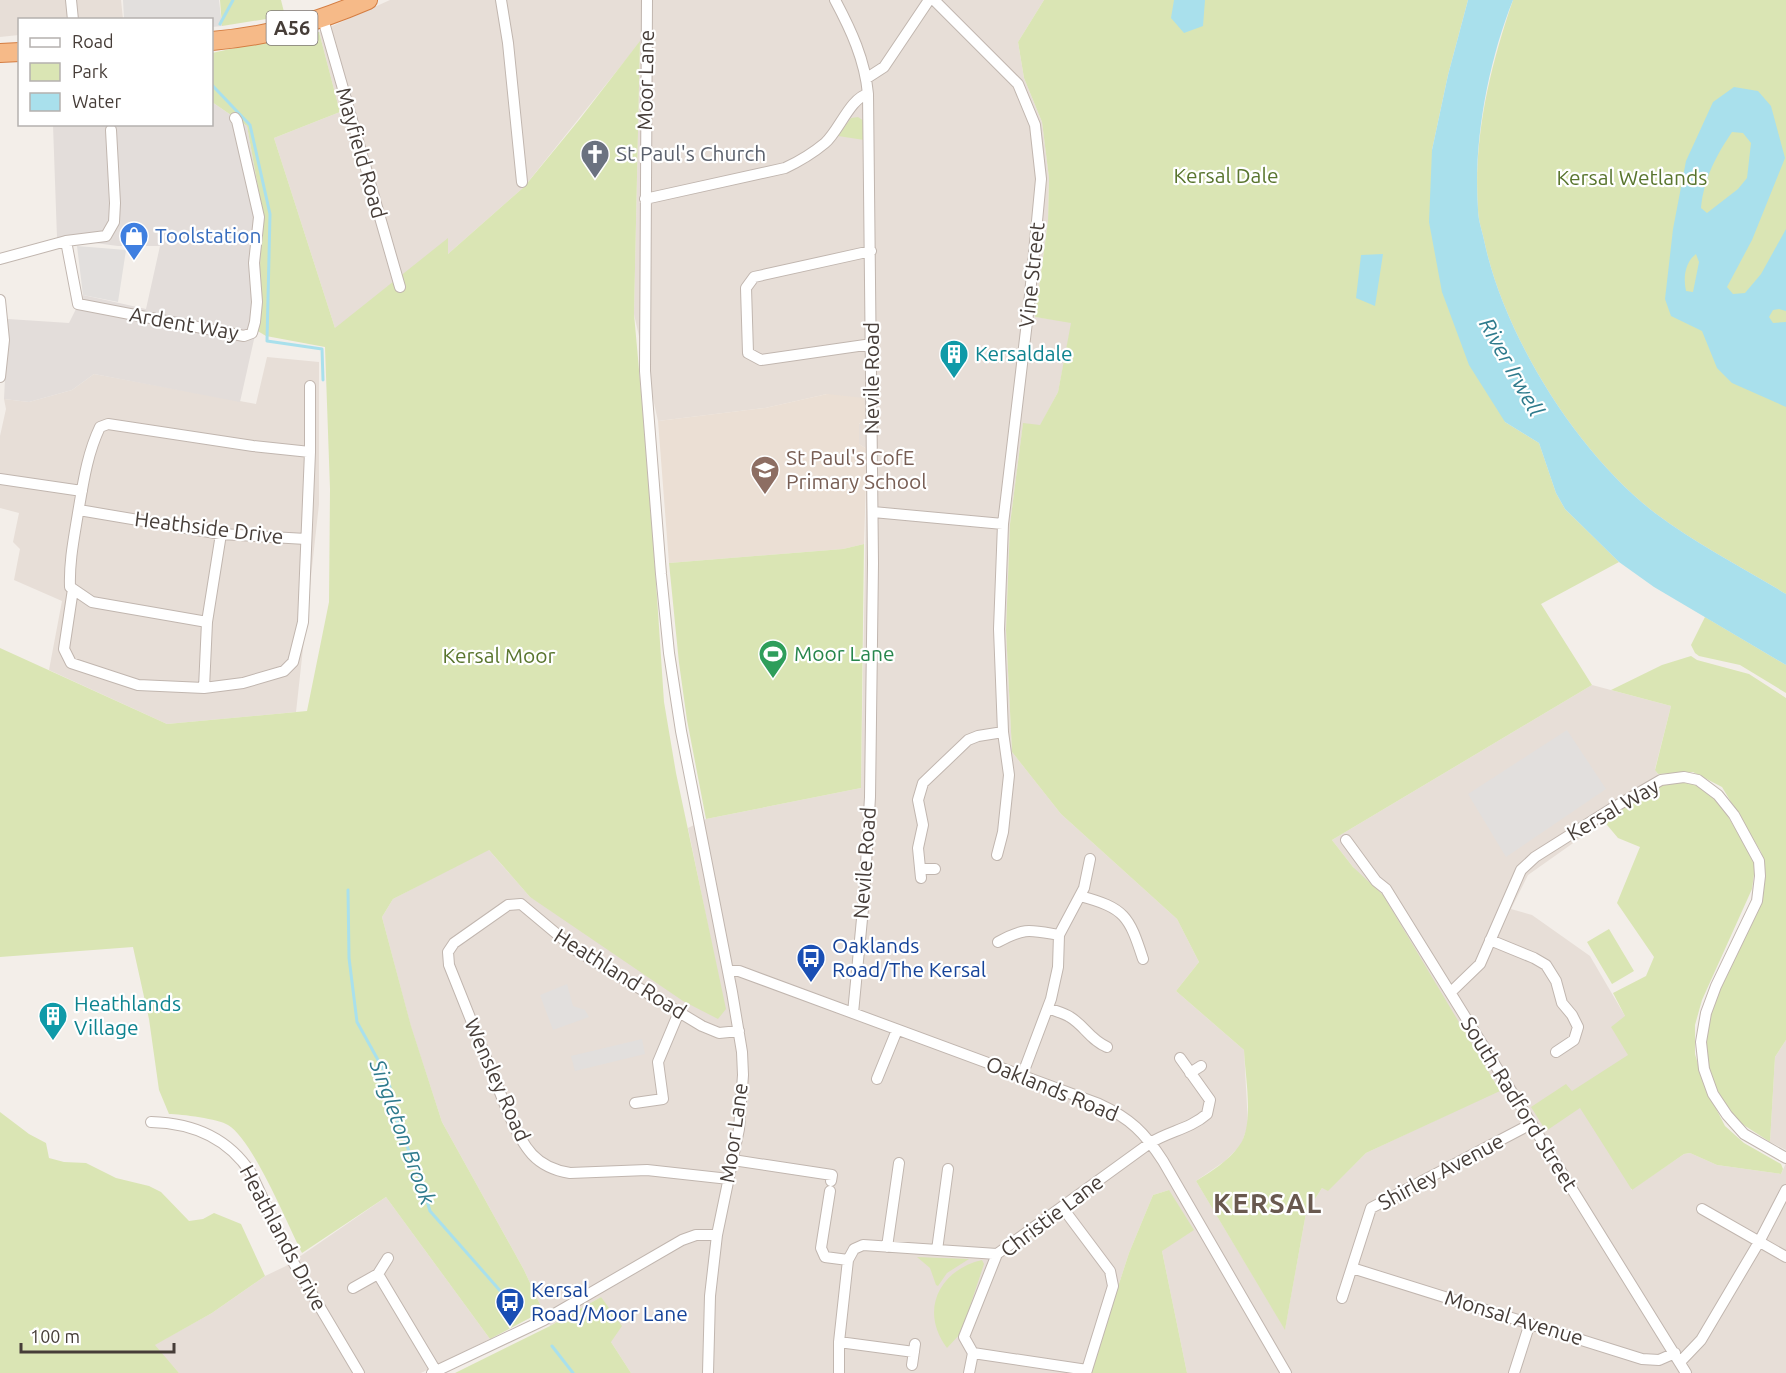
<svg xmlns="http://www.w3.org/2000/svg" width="1786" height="1373" font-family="Ubuntu,sans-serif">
<rect width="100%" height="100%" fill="#f3eee9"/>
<path fill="#e7ded7" d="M 0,0 L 121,0 L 123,19 L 20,20 L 19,35 L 0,37 Z
M 390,0 L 1044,0 L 1018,42 L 1024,78 L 1042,122 L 1049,178 L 1048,221 L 1035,317 L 1072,322 L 1058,392 L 1040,426 L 1023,424 L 1010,524 L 1006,630 L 1012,752 L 1061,814 L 1177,919 L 1199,962 L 1176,991 L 1244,1050 L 1248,1125 L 1241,1145 L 1225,1161 L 1196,1181 L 1285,1329 L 1306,1213 L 1322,1188 L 1328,1190 L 1366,1153 L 1500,1090 L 1353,867 L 1332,840 L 1592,685 L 1671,706 L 1655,769 L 1664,786 L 1593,829 L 1528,875 L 1511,909 L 1532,915 L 1590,956 L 1625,1016 L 1628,1055 L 1631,1190 L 1684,1154 L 1690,1153 L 1717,1165 L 1781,1174 L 1786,1163 L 1786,1373 L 1187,1373 L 1162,1251 L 1169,1190 L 1153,1195 L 1129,1253 L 1090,1373 L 631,1373 L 611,1342 L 601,1297 L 550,1326 L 524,1270 L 442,1122 L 411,1027 L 382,917 L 393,899 L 488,849 L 530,897 L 725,1009 L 688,828 L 706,819 L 861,788 L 867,449 L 859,444 L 859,424 L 866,418 L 827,394 L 765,408 L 658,421 L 634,314 L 640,42 L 524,187 L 448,254 L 448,239 L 328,335 L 335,328 L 274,138 L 340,112 L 319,32 Z
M 267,357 L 319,362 L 319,504 L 296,712 L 167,724 L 49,670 L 62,601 L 14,580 L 20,549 L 13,542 L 19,513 L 0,508 L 0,436 L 6,409 L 4,399 L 29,402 L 72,390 L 94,374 L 256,404 Z
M 1786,1040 L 1786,1150 L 1770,1142 L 1775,1057 Z
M 386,1197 L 490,1339 L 421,1373 L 179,1373 L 154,1345 L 212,1313 L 265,1276 L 286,1266 Z"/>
<path fill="#e3ddda" d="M 212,102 L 247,126 L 263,215 L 257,326 L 240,402 L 94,374 L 72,390 L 29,402 L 4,399 L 8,319 L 69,323 L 83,295 L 146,309 L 160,246 L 118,246 L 57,238 L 53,125 L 212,124 Z"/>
<path fill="#ebdfd4" d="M 827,394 L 864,398 L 866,418 L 859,424 L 859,444 L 867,449 L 864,544 L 843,549 L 669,563 L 658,421 L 765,408 Z"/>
<path fill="#dae5b4" d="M 220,0 L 281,0 L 285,16 L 222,26 Z
M 1044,0 L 1468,0 L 1448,75 L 1432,150 L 1505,422 L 1539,443 L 1556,493 L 1565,509 L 1619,562 L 1541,604 L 1592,685 L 1332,840 L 1353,867 L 1383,895 L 1500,1091 L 1366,1153 L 1328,1191 L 1322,1188 L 1306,1213 L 1285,1330 L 1196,1181 C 1212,1171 1228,1161 1239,1146 C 1255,1125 1245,1076 1244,1050 L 1176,991 L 1199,962 L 1177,919 L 1061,814 L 1012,752 L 1006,630 L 1010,524 L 1023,423 L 1040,425 L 1058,392 L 1071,323 L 1035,317 L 1048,221 L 1049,178 L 1042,122 L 1024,78 L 1018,42 Z
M 1513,0 L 1786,0 L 1786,594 C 1742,567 1696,544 1655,513 C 1577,453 1504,336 1484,240 C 1482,230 1478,220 1478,209 C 1473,138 1490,67 1513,0 Z
M 306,32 L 319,32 L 340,112 L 274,138 L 335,328 L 448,238 L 448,254 L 524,187 L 579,120 L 640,41 L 634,314 L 650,492 L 664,702 L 676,773 L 726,1009 L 718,1019 L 683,1001 L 530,897 L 489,850 L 393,899 L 382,917 L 411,1026 L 442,1122 L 524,1270 L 543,1311 L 490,1339 L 386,1197 L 302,1253 C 288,1225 253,1140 228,1125 C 219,1119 181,1114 169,1114 L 159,1090 L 149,1019 L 133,947 L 0,957 L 0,648 L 167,724 L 307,711 L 329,602 L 330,489 L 325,347 L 266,336 L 256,330 L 263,215 L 247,126 L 212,102 L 212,53 Z
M 858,117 L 864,121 L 864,140 L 838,136 L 851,118 Z
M 864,544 L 861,788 L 706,819 L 687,720 L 679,663 L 669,563 L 843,549 Z
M 1705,617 L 1786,665 L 1786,693 L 1740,665 L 1699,656 L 1695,653 L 1691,645 Z
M 1691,656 L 1697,660 L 1749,674 L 1786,698 L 1786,1040 L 1775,1057 L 1770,1142 L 1739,1122 L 1729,1111 L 1714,1087 L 1708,1069 L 1705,1049 L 1708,1017 L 1759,901 L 1764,862 L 1761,852 L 1722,787 L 1693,772 L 1658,774 L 1655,770 L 1671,706 L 1611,690 L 1662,665 Z
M 1667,782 L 1690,782 L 1715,796 L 1752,855 L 1755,867 L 1752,889 L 1702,1000 L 1695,1025 L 1695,1054 L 1704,1085 L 1725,1126 L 1744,1143 L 1781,1164 L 1783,1169 L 1781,1174 L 1717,1165 L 1690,1153 L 1684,1154 L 1632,1190 L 1580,1108 L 1546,1131 L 1531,1107 L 1566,1084 L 1572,1091 L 1628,1055 L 1611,1027 L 1625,1016 L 1613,993 L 1646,976 L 1654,957 L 1617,903 L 1640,847 L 1618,838 L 1602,819 Z
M 1609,929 L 1634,971 L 1612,984 L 1587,942 Z
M 0,1112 L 29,1134 L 46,1143 L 49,1158 L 64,1162 L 86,1163 L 116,1178 L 149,1186 L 161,1192 L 189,1221 L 203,1219 L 214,1213 L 241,1224 L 265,1276 L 212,1313 L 155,1345 L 179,1373 L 0,1373 Z
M 1169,1190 L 1194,1230 L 1162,1251 L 1187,1373 L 1090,1373 L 1129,1253 L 1153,1195 Z
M 917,1257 L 969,1259 L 947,1273 L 938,1286 L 936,1285 L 930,1268 Z
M 982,1260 L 984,1264 L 961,1333 L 947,1348 C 919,1311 939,1270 982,1260 Z
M 601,1297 L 622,1326 L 611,1342 L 631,1373 L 455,1373 L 550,1326 Z"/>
<path fill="#e2dfdd" d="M 123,0 L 219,0 L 222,26 L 212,27 L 212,20 L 124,19 Z
M 77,246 L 126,250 L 118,302 L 83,295 Z
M 1567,730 L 1606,789 L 1506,857 L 1468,794 Z
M 567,984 L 573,1006 L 585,1010 L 589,1017 L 553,1030 L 540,995 Z
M 642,1039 L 645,1054 L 575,1071 L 571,1056 Z"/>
<path fill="#a9e0ec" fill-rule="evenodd" d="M 1174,0 L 1205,0 L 1203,26 L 1184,33 L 1171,18 Z
M 1468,0 L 1513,0 C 1488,62 1473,143 1478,209 C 1478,220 1482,230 1484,240 C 1504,336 1577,453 1655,513 C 1696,544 1742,567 1786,594 L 1786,665 L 1654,587 L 1619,562 L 1565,509 L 1556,493 L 1539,443 L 1505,422 L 1469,365 L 1442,292 L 1429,222 L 1432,150 L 1448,75 Z
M 1734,87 L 1758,91 L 1771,106 L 1785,158 L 1752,240 L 1727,287 L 1733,294 L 1745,293 L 1761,274 L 1786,229 L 1786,311 L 1779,309 L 1773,310 L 1769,317 L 1773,323 L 1786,322 L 1786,407 L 1732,383 L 1717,368 L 1702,331 L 1671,316 L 1665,299 L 1673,229 L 1686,161 L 1713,102 ZM 1732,132 L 1743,133 L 1751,143 L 1747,178 L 1738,189 L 1707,213 L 1701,208 C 1704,178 1716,156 1732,132 ZM 1696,254 L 1699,262 L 1693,292 L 1686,291 C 1683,278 1685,262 1696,254 Z
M 1383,254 L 1375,306 L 1356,298 L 1361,255 Z"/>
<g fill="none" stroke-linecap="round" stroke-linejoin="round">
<path stroke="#a9e0ec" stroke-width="3" d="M 220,24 L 233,0
M 212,85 L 250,125 L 270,214 L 267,341 L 322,349 L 323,380
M 348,890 L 349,958 L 357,1022 L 388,1078 L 397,1121 L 421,1181 L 430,1211 L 518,1311
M 552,1346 L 573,1373"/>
<g stroke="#c1b6af" stroke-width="12">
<path id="minor" d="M 71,0 L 73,20
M 501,0 L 508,43 L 522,182
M 647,0 L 645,371 L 661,574 L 669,653 L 681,731 L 732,992 L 742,1052 L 743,1075 L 739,1129 L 717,1235 L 710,1296 L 708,1373
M 835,0 C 851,30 865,60 868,94 L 873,563 L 870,797 L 864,898 L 853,1013
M 934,0 L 1018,84 L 1035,125 L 1041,179 L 1029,305 L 1003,524 L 999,629 L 1003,732 L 1009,775 L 1003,832 L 997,855
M 323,19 L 400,287
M 867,78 L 884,67 L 929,0
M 645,199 L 785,168 C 800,161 813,153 825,143 C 839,131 850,98 868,94
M 66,241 L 78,304 L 244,336 L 252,333 L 255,322 L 257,302 L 254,263 L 259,217 L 237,121 L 235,118
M 871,251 L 754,277 L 746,288 L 748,353 L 761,360 L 872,344
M 0,259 L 66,241 L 106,236 L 114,222 L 115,203 L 111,130
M 0,300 L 4,340 L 0,377
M 0,479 L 82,491
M 79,510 L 221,534 L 306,539
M 873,512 L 1003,524
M 73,589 L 64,649 L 71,663 L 138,685 L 204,688 L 243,683 L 284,671 L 293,662 L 303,622 L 310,452 L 310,386
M 207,622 L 92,602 L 70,587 C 69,562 74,538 78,513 C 83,484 87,454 100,427 L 108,424 L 253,446 L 310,452
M 204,688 L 207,622 L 221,534
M 1346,840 L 1376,881 L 1386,889 L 1686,1373
M 920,869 L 935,869
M 921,878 L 918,848 L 923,825 L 918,800 L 923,783 L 968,740 L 978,736 L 1003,732
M 1080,896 C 1125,908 1129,916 1143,959
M 1490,940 L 1534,958 L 1546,965 L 1556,981 L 1562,1003 L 1572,1015 L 1578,1027 L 1574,1040 L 1556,1052
M 998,942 C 1025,927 1030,930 1059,935
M 728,971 L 739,971 L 1099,1104 C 1130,1118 1145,1133 1163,1161 L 1286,1373
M 1451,992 L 1480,964 L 1521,870 L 1535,857 L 1611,809 L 1661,780 L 1684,777 L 1698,780 L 1718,795 L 1734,815 L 1759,861 L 1760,876 L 1757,901 L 1716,986 L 1706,1013 L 1701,1042 L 1704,1069 L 1713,1094 L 1727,1115 L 1744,1134 L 1786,1158
M 1048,1008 C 1055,1011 1064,1013 1070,1017 C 1085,1026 1089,1039 1107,1047
M 1190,1073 L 1201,1066
M 1022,1076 L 1051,999 L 1058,967 L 1059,935 L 1084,888 L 1090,859
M 877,1079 L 897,1030
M 635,1103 L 663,1099 L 658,1062 L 679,1012
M 151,1122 C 192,1123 228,1138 251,1173 L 289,1255 L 359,1373
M 733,1160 L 832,1175 L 831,1181
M 729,1179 L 647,1170 L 570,1173 C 533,1167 524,1146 509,1115 L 449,965 L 448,952 L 454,943 L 508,905 L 521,904 L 576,950 L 702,1026 L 719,1033 L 739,1031
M 830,1191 L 821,1248 L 825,1257 L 848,1260
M 1062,1207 L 1110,1271 L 1113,1286 L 1086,1373
M 1702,1209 L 1786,1257
M 887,1247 L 899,1163
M 937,1250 L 948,1169
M 1352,1268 L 1642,1359 L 1659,1360 L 1675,1353
M 378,1274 L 388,1258
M 353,1288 L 378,1274 L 436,1371
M 1342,1298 L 1371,1208 L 1531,1124
M 839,1342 L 914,1352
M 973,1353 L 1087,1370
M 1680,1362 L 1701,1340 L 1759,1242 L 1786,1190
M 912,1365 L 915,1344
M 432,1373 L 544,1320 L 682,1240 L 696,1235 L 717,1235
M 839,1373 L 839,1342 L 848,1260 L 854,1249 L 863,1245 L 997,1254
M 969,1373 L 973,1353 L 964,1337 L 997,1254 L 1150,1143 C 1169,1131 1190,1129 1207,1114 L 1210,1100 L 1180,1058
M 1514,1373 L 1530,1323"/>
</g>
<g stroke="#d47d42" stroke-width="20">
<path id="trunk" d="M 212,41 C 270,36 314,23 368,0
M 0,53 L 20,52"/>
</g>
<use href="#minor" stroke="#fff" stroke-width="10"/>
<use href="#trunk" stroke="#f6ba88" stroke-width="18"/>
</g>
<defs>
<g id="church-pin" transform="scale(1.5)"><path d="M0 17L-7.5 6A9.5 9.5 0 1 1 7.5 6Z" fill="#6b7280" stroke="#fff"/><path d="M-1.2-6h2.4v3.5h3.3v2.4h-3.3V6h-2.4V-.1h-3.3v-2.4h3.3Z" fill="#fff"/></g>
<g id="shop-pin" transform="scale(1.5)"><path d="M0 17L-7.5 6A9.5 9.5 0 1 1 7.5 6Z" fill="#3f7fe0" stroke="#fff"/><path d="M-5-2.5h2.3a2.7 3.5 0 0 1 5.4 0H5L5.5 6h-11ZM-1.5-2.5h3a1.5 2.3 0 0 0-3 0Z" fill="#fff"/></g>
<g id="building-pin" transform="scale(1.5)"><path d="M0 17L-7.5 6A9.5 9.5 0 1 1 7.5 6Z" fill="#0f9aa8" stroke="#fff"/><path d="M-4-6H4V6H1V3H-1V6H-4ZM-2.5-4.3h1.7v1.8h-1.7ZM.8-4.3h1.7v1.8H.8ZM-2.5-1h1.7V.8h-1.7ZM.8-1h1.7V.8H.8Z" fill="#fff"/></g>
<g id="school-pin" transform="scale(1.5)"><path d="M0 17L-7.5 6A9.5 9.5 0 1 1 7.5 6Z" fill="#8d6e63" stroke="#fff"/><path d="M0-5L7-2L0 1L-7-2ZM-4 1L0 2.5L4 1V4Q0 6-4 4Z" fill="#fff"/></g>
<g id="stadium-pin" transform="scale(1.5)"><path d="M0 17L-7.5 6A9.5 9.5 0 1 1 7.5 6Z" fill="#2e9e5b" stroke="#fff"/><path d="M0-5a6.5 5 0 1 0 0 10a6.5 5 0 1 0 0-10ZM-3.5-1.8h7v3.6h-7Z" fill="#fff"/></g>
<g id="bus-pin" transform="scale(1.5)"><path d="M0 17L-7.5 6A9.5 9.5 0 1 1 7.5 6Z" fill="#1a4fb4" stroke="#fff"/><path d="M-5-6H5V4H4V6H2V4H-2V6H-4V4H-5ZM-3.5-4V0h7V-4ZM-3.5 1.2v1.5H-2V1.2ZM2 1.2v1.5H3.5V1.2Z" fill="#fff"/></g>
</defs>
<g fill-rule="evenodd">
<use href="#church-pin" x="595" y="154"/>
<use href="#shop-pin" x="134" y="236"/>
<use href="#building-pin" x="954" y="354"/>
<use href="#school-pin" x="765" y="470"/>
<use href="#stadium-pin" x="773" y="654"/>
<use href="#bus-pin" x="811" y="958"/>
<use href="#building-pin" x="53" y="1016"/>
<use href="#bus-pin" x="510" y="1302"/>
</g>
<g text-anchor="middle" stroke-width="4.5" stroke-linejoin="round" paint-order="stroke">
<rect fill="#fff" stroke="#7e7774" stroke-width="1.5" x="266.5" y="11" width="51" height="34" rx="4.5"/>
<g font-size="20" font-weight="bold" fill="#463d38">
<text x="292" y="35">A56</text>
</g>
<g font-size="21" fill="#463d38" stroke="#fff">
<text transform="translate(646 80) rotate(-89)" y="7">Moor Lane</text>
<text transform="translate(361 153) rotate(74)" y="7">Mayfield Road</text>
<text transform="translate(1032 275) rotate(-84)" y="7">Vine Street</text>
<text transform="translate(184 324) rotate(10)" y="7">Ardent Way</text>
<text transform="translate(872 378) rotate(-90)" y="7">Nevile Road</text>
<text transform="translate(209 528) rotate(7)" y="7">Heathside Drive</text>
<text transform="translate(1613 810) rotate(-30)" y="7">Kersal Way</text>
<text transform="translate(865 863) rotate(-86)" y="7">Nevile Road</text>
<text transform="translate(620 974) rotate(32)" y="7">Heathland Road</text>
<text transform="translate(497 1080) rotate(66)" y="7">Wensley Road</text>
<text transform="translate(1052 1089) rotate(22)" y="7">Oaklands Road</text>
<text transform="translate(1519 1104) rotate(58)" y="7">South Radford Street</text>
<text transform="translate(734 1133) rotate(-82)" y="7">Moor Lane</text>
<text transform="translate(1441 1172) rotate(-28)" y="7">Shirley Avenue</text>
<text transform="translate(1052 1216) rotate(-37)" y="7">Christie Lane</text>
<text transform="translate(283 1238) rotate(62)" y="7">Heathlands Drive</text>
<text transform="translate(1514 1318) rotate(17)" y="7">Monsal Avenue</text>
</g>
<g font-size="21" fill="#5b616d" stroke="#fff" text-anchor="start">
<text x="616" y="161">St Paul's Church</text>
</g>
<g font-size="21" fill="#59752e" stroke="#fff">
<text x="1226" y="183">Kersal Dale</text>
<text x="1632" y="185">Kersal Wetlands</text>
<text x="499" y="663">Kersal Moor</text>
</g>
<g font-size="21" fill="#366cbe" stroke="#fff" text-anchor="start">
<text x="155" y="243">Toolstation</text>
</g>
<g font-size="21" fill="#0d838f" stroke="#fff" text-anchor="start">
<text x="975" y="361">Kersaldale</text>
<text x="74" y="1011">Heathlands<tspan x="74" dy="24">Village</tspan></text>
</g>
<g font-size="21" fill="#785e54" stroke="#fff" text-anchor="start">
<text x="786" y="465">St Paul's CofE<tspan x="786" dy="24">Primary School</tspan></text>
</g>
<g font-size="21" fill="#27864d" stroke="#fff" text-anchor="start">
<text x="794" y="661">Moor Lane</text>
</g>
<g font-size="21" fill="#164399" stroke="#fff" text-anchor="start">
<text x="832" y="953">Oaklands<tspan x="832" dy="24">Road/The Kersal</tspan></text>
<text x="531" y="1297">Kersal<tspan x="531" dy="24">Road/Moor Lane</tspan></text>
</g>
<g font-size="22" font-style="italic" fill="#2f7b8d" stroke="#fff">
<text transform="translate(1512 367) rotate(61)" y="8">River Irwell</text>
<text transform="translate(403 1132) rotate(70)" y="8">Singleton Brook</text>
</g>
<g font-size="27" font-weight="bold" letter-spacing="1.5" fill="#69594f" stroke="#fff">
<text x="1268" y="1213">KERSAL</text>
</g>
</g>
<rect x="18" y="18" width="195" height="108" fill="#ffffff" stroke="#b5b1af" stroke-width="1.5"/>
<rect x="30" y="38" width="30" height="9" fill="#ffffff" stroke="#b5b1af" stroke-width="1.5"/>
<text x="72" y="48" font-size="18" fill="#463d38">Road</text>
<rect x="30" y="63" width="30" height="18" fill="#dae5b4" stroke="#b5b1af" stroke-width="1.5"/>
<text x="72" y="78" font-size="18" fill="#463d38">Park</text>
<rect x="30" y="93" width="30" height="18" fill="#a9e0ec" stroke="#b5b1af" stroke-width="1.5"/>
<text x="72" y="108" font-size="18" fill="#463d38">Water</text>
<path d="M21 1343v9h153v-9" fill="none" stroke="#463d38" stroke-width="3"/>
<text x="30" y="1343" font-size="18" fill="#463d38" stroke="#ffffff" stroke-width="4.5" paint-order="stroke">100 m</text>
</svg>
